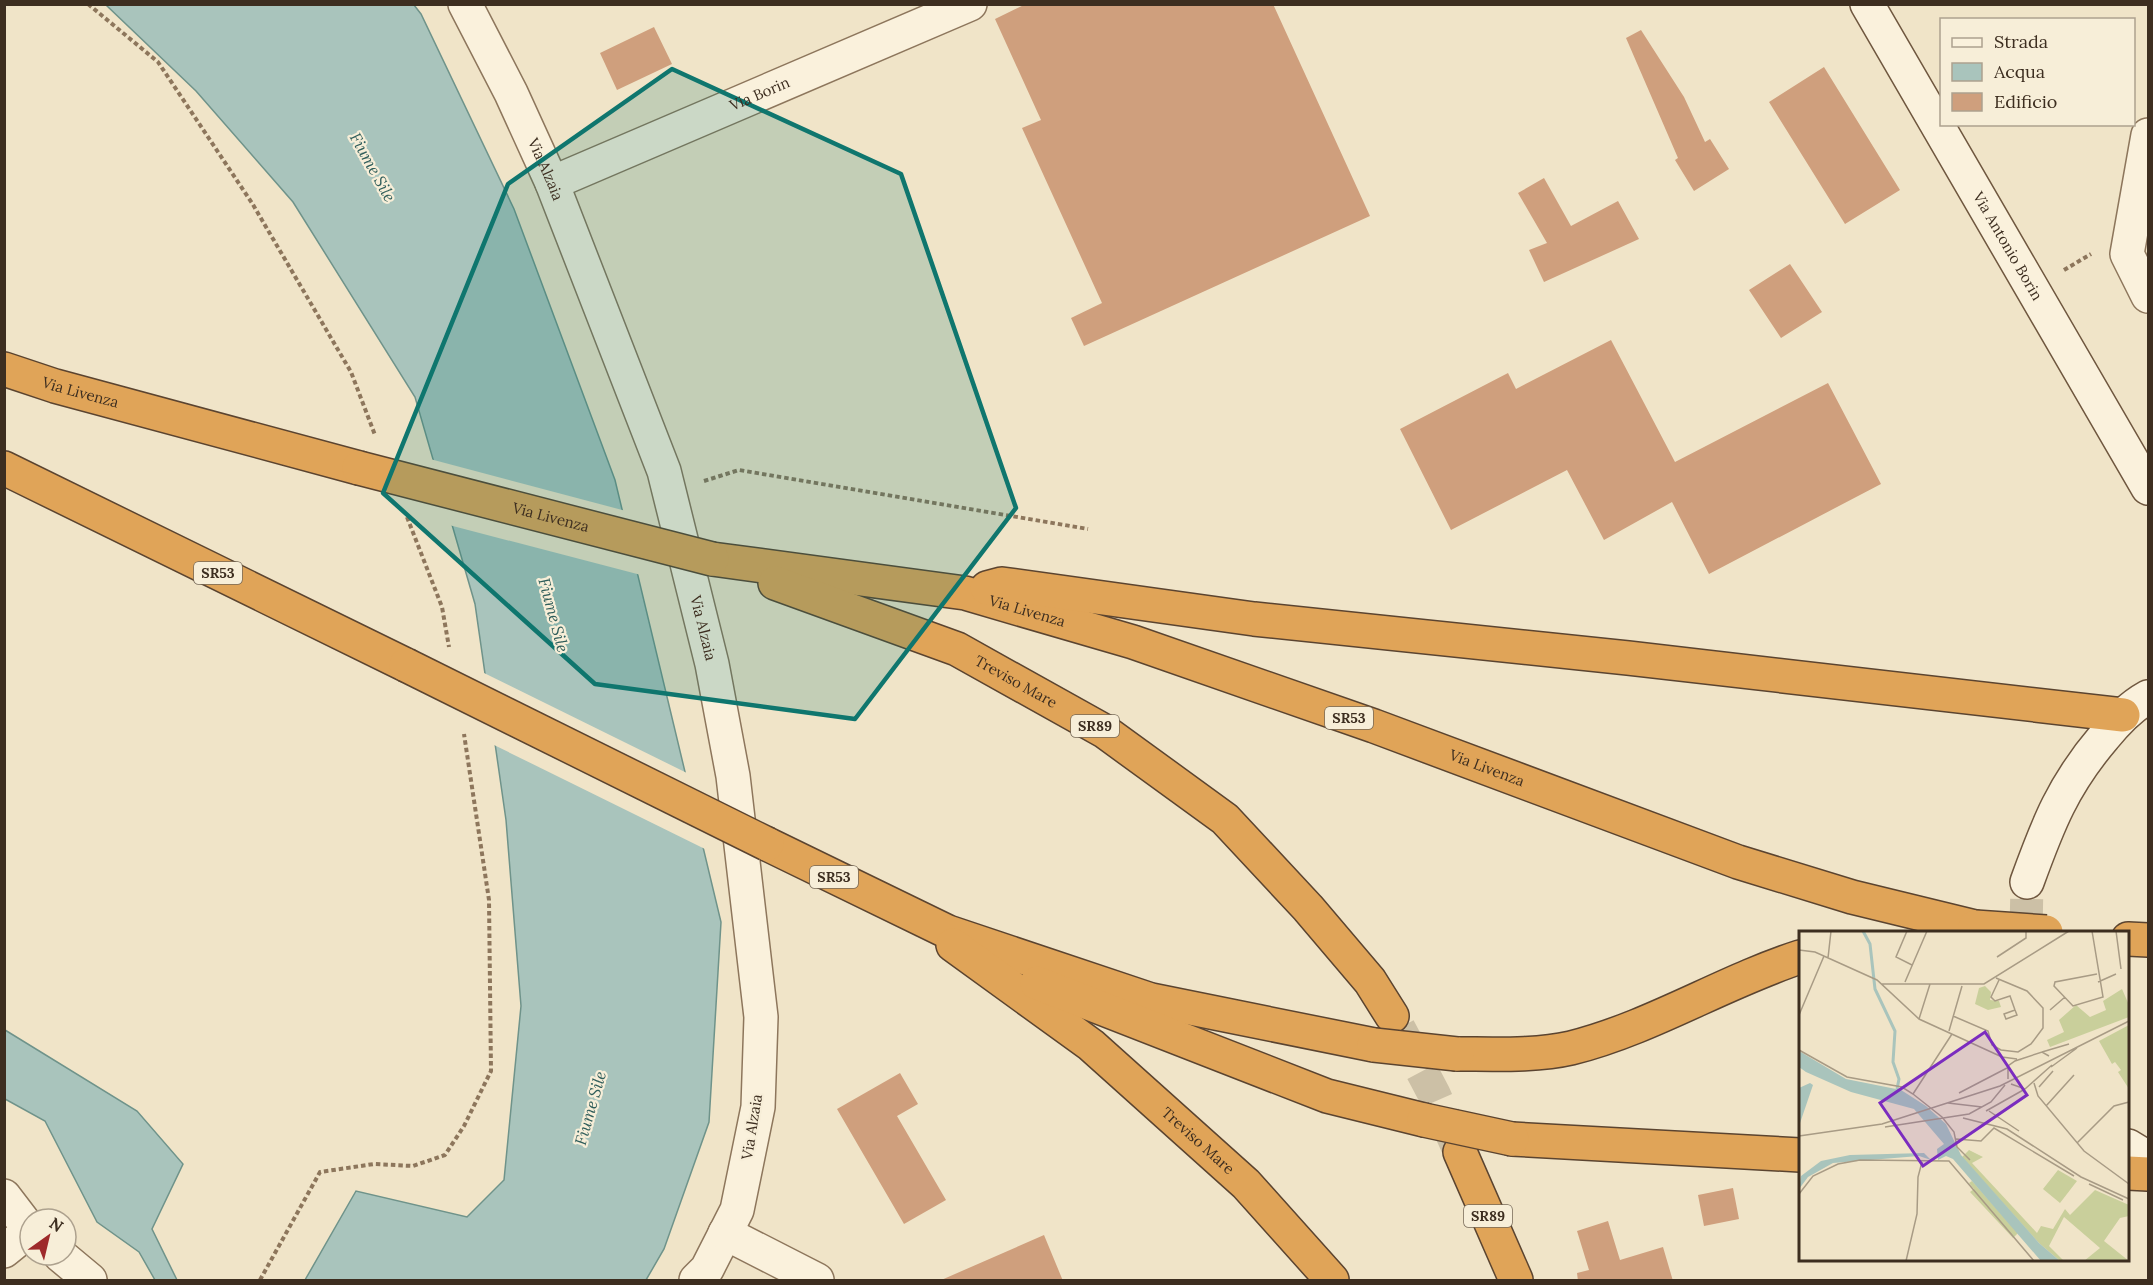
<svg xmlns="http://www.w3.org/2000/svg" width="2153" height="1285" font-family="Lora,serif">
<rect width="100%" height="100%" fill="#f0e4c8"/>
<path fill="#a9c4bc" stroke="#6f938a" stroke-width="1.5" d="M 106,5 L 414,5 L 421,14 L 514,209 L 615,480 L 721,922 L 709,1122 L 664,1249 L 646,1280 L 305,1280 L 356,1191 L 467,1217 L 504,1180 L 521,1006 L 506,820 L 475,604 L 415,397 L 293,202 L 196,91 Z
M 5,1030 L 137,1111 L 183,1164 L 152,1229 L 177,1280 L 155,1280 L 139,1252 L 97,1222 L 45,1121 L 5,1099 Z"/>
<path fill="#f0e4c8" d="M 430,459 L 626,511 L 641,575 L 449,525 Z
M 482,672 L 689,774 L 707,850 L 492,744 Z"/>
<path fill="#cf9f7d" d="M 1026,4 L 1273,4 L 1370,216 L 1084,346 L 1071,318 L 1102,303 L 1022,128 L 1041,120 L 995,19 Z
M 654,27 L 672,64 L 617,90 L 600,53 Z
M 1641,30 L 1684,97 L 1705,142 L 1710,139 L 1729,169 L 1694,191 L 1675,160 L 1678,158 L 1626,38 Z
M 1824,67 L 1900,190 L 1845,224 L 1769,102 Z
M 1544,178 L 1571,226 L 1618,201 L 1639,239 L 1544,282 L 1529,250 L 1547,243 L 1518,193 Z
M 1790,264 L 1822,312 L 1781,338 L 1749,290 Z
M 1611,340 L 1675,462 L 1828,383 L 1881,484 L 1709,574 L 1672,502 L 1604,540 L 1567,470 L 1451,530 L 1400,429 L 1508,373 L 1516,389 Z
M 900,1073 L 918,1104 L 897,1116 L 946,1200 L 904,1224 L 837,1109 Z
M 1733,1188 L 1739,1219 L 1704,1226 L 1698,1195 Z
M 1608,1221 L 1620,1260 L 1663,1247 L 1673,1281 L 1578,1281 L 1577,1273 L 1589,1270 L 1577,1231 Z
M 1044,1235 L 1063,1281 L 939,1281 Z"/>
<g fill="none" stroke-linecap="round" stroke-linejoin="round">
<path stroke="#ccc0a6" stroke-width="33" stroke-dasharray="33 16" stroke-linecap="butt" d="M 2026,932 L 2027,882"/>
<path stroke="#ccc0a6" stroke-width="33" stroke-dasharray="33 16" stroke-linecap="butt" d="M 1399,1028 L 1434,1094 L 1458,1148"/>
<g stroke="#8d765c" stroke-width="36">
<g id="street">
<path id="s1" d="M 465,4 L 511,93 L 552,183 L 664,471 L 712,664 L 733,776 L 761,1017 L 758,1107 L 737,1210 L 707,1269 L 696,1280"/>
<path d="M 2148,135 L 2127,254 L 2148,296"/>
<path id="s2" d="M 552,183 L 970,4"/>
<path d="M 4,1196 L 30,1230"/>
<path d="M 725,1233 L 817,1280"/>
<path d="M 4,1251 L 30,1230"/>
<path d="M 60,1255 L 90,1280"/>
</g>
</g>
<g stroke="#6f573f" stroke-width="36">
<g id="secondary">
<path id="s3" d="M 1867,4 L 2148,488"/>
<path d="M 2027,882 C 2048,824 2063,785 2104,737 C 2117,721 2130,707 2148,697"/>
<path d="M 2128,1146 L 2148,1158"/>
</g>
</g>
<g stroke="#5b4430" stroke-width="36">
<g id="highway">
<path id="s4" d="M 4,369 L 55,386 L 359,468"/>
<path d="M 4,468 L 406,665"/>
<path id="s5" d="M 712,559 L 965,593 L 1133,642 L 1374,726 L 1738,862 L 1852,897 L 1975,927"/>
<path id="s6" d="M 775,583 L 957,649 L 1104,731 L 1225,819 L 1308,908 L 1370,981 L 1392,1016"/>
<path d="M 987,588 L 1002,584 L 1254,619 L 1628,658 L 2123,715"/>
<path d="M 767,844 L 948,932 L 1151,1000 L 1374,1045"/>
<path d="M 2128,939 L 2148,940"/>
<path id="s7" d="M 953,945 L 1091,1045 L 1246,1184 L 1332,1280"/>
<path d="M 1037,983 L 1327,1096 L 1424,1120"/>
<path d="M 1457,1054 C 1493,1054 1537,1056 1571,1048 C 1651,1028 1723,982 1800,957"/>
<path d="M 1512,1139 L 1800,1155"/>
<path d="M 1460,1152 L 1516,1280"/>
<path d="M 2128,1173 L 2148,1174"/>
</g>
</g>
<path stroke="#8d765c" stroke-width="4" stroke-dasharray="4.5 3" stroke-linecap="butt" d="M 88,4 L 158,62 L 252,203 L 351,372 L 375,435
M 2064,270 L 2091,254
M 704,481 L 739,470 L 1088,529
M 407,517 L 442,607 L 449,647
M 260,1280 L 320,1172 L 374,1164 L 413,1166 L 445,1155 L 464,1126 L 491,1071 L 489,900 L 464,734"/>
<use href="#street" stroke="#faf1dc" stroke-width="33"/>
<use href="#secondary" stroke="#faf1dc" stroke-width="33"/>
<use href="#highway" stroke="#e0a458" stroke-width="33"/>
<g stroke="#5b4430" stroke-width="36" stroke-linecap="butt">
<g id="highway-bridge">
<path id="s8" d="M 359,468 L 712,559"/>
<path d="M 406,665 L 767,844"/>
<path d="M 1975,927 L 2046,932"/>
<path d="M 1374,1045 L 1457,1054"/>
<path d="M 1424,1120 L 1512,1139"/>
</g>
</g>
<use href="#highway-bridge" stroke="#e0a458" stroke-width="33"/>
</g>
<path fill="#0f766e" fill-opacity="0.2" stroke="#0f766e" stroke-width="4.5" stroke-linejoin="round" d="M 672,69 L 901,174 L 1016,508 L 855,719 L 595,684 L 383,493 L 508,184 Z"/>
<g text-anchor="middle" stroke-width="4.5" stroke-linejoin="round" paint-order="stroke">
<g fill="#f7eed8" stroke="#756857" stroke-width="1.5">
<rect x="194" y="562" width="48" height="22" rx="4.5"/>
<rect x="1325" y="707" width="48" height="22" rx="4.5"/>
<rect x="1071" y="715" width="48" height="22" rx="4.5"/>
<rect x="810" y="866" width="48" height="22" rx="4.5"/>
<rect x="1464" y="1205" width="48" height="22" rx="4.5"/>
</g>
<g font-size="14" font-weight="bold" fill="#3d2e20">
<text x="218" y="578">SR53</text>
<text x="1349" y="723">SR53</text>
<text x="1095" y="731">SR89</text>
<text x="834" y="882">SR53</text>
<text x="1488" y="1221">SR89</text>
</g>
<g font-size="15" fill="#3d2e20" stroke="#f7eed8">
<text dy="5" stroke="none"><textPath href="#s2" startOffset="226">Via Borin</textPath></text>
<text dy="5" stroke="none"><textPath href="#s1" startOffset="184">Via Alzaia</textPath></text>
<text dy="5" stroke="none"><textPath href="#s3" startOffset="280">Via Antonio Borin</textPath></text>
<text dy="5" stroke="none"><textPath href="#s4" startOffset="80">Via Livenza</textPath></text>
<text dy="5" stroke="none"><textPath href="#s8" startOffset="198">Via Livenza</textPath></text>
<text dy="5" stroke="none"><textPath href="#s5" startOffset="320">Via Livenza</textPath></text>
<text dy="5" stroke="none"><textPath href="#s1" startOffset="670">Via Alzaia</textPath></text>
<text dy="5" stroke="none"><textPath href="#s6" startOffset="261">Treviso Mare</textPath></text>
<text dy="5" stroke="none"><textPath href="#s5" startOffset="806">Via Livenza</textPath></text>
<text transform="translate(752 1127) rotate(-81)" y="5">Via Alzaia</text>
<text dy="5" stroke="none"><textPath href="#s7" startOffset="314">Treviso Mare</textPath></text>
</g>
<g font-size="16" font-style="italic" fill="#2f5d5a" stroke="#f7eed8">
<text transform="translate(373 167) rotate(61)" y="6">Fiume Sile</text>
<text transform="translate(554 615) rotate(75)" y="6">Fiume Sile</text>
<text transform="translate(590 1108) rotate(-74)" y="6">Fiume Sile</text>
</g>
</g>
<g transform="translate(1799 931)">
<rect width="330" height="330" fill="#f0e4c8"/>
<path d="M 186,55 L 192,61 L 191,69 L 200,70 L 202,76 L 189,79 L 176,73 L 180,57 ZM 323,58 L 330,74 L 330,86 L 251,116 L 248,109 L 265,101 L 260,89 L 277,74 L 291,86 L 307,79 L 304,70 ZM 330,94 L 330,158 L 319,141 L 322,139 L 316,131 L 313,133 L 300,110 ZM 170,219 L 184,226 L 173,232 L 238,302 L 242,295 L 254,298 L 266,278 L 271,284 L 296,259 L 330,274 L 330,285 L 321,287 L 305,310 L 330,330 L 285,330 L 301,317 L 265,286 L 250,315 L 265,330 L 261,330 L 240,312 L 163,226 ZM 259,239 L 278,250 L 261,272 L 244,258 ZM 173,250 L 219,302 L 214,307 L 171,261 L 175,258 L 170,252 Z" fill="#c9cf9b"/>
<path d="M 0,120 L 47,148 L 102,159 L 127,175 L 147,193 L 162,224 L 240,312 L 261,330 L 242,330 L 154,228 L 147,225 L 139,229 L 138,218 L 145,213 L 115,178 L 52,161 L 7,141 L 0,136 ZM 11,152 L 14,154 L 0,195 L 0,157 ZM 125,222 L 132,229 L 120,225 L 34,232 L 9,246 L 0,258 L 2,245 L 22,230 L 51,224 Z" fill="#a9c4bc"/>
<path fill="none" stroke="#a9c4bc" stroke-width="3" d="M 64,0 L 71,13 L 76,58 L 96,100 L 94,131 L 100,148 L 98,158"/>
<path fill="none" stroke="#a89b85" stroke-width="1.5" d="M 108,0 L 97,26 L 113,34M 293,0 L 304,66 L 274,75 L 255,55 L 256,51 L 298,43M 317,0 L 322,38M 0,19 L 16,21 L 78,49 L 120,88 L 203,126 L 218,128M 198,26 L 227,7 L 227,0M 29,27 L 32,0M 200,49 L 192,66 L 196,70 L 211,65 L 216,79 L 218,84 L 207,88 L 205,83 L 216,79M 106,51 L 128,0M 299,51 L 317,43M 82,53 L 185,53 L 270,0M 251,79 L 266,66M 0,84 L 25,25M 154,85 L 189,100 L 193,114 L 202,119 L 219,121 L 232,113 L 244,97 L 244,77 L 228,60 L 197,47M 120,88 L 131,53M 150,100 L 163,55M 0,119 L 48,146 L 103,156 L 114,163 L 143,186 L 155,201 L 158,216 L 171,229M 243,121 L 270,113M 252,136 L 278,117M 209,148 L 209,135 L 216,130 L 243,121 L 250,125M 235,152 L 239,165 L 285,220 L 330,253M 212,153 L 226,158 L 253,134M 240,156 L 254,140M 160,162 L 208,137M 114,163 L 153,103M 149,172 L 183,176M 247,175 L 275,144M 187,180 L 226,158M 190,180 L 220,200M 164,187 L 208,198 L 282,246 L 330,268M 86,196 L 170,183 L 192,171 L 206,154M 0,205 L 83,193 L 201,155 L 330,90M 157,208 L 182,210 L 195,197 L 275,245M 278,212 L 315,175 L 330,171M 290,253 L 324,269M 0,263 L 14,245 L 39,233 L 61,229 L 150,230 L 235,330M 107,330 L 118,283 L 119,246 L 123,231"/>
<path fill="#7b2cbf" fill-opacity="0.15" stroke="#7b2cbf" stroke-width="3" d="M 186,101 L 228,164 L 124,235 L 81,172 Z"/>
<rect width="330" height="330" fill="none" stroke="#3d2e20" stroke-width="3"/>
</g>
<rect width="2153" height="1285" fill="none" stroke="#3d2e20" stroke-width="12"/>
<rect x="1940" y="18" width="195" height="108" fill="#f7eed8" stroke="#ada18e" stroke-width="1.5"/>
<rect x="1952" y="38" width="30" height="9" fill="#faf1dc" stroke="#ada18e" stroke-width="1.5"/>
<text x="1994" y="48" font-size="18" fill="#3d2e20">Strada</text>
<rect x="1952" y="63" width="30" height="18" fill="#a9c4bc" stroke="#ada18e" stroke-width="1.5"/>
<text x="1994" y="78" font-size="18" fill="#3d2e20">Acqua</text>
<rect x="1952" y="93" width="30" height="18" fill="#cf9f7d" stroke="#ada18e" stroke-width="1.5"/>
<text x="1994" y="108" font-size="18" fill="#3d2e20">Edificio</text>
<g transform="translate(48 1237) rotate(34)"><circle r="28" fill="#f7eed8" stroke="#ada18e" stroke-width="1.5"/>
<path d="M0-4.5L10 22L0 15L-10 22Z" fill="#9e2a2b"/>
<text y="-9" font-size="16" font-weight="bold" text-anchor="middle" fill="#3d2e20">N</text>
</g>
</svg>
